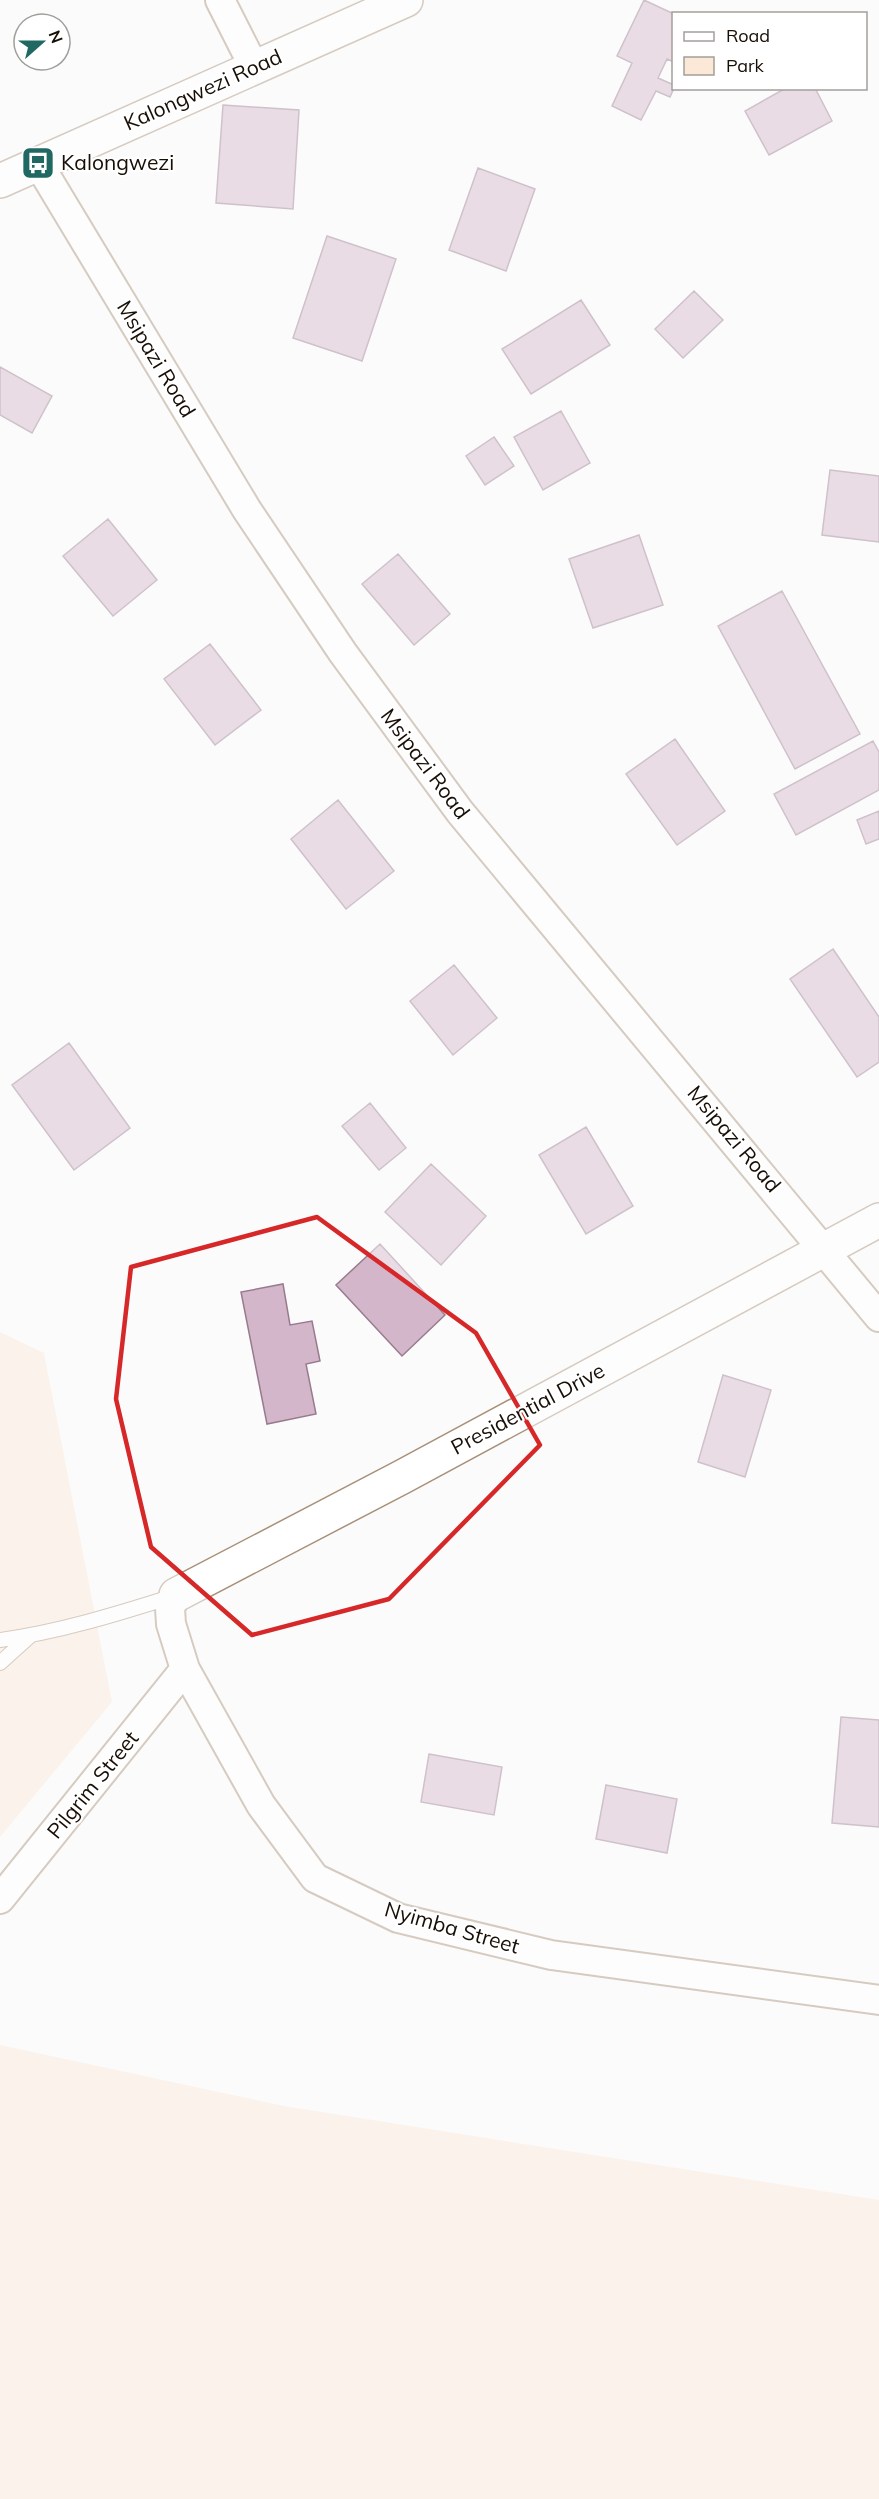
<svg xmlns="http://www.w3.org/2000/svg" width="879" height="2499" font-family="Mulish,sans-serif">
<rect width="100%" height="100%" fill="#fbfbfb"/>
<path fill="#fbe8d7" d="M 0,1332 L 44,1353 L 112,1702 L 0,1837 Z
M 0,2045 L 284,2106 L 879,2200 L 879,2499 L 0,2499 Z"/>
<path fill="#d4b6cb" stroke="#987b8f" stroke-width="1.5" d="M 644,0 L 674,14 L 674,62 L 667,59 L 658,78 L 674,85 L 674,88 L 670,97 L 656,91 L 641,120 L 612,106 L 632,63 L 617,56 Z
M 786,88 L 815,88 L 832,121 L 769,155 L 745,111 Z
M 223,105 L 299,110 L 293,209 L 216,203 Z
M 478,168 L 535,189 L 506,271 L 449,250 Z
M 327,236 L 396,259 L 362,361 L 293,338 Z
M 694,291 L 723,320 L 683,358 L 655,329 Z
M 581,300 L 610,345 L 531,394 L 502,349 Z
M 0,367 L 52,396 L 32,433 L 0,415 Z
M 561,411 L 590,463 L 543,490 L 514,437 Z
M 494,437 L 514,466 L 485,485 L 466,456 Z
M 830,470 L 879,476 L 879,542 L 822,535 Z
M 108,519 L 157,580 L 113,616 L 63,556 Z
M 639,535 L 663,605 L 593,628 L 569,559 Z
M 398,554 L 450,614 L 414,645 L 362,584 Z
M 782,591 L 860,734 L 795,769 L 718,626 Z
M 210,644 L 261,710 L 215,745 L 164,679 Z
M 675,739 L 725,811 L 677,845 L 626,774 Z
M 873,741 L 879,752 L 879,790 L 796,835 L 774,794 Z
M 338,800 L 394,871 L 346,909 L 291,839 Z
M 879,811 L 879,839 L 866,844 L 857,820 Z
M 833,949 L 879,1017 L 879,1062 L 857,1077 L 790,979 Z
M 454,965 L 497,1018 L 453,1055 L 410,1001 Z
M 69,1043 L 130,1128 L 74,1170 L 12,1085 Z
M 370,1103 L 406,1148 L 379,1170 L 342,1126 Z
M 586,1127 L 633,1206 L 586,1234 L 539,1155 Z
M 431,1164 L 486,1216 L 441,1265 L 385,1212 Z
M 380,1244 L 445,1315 L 402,1356 L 336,1285 Z
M 283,1284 L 290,1325 L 312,1321 L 320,1361 L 306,1364 L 316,1414 L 267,1424 L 241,1292 Z
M 723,1375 L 771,1390 L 745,1477 L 698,1462 Z
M 841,1717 L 879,1720 L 879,1827 L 832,1823 Z
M 429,1754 L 502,1767 L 494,1815 L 421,1802 Z
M 606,1785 L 677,1799 L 667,1853 L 596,1839 Z"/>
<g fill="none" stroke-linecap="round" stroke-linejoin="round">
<g stroke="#a99078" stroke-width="16">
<path id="service" d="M 0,1640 C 59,1632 117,1614 174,1596
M 0,1663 L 30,1636"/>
</g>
<g stroke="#a99078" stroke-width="32">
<path id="minor" d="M 220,0 L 254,67
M 38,163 L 247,510 L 343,653 L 460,812 L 879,1317
M 176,1595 L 170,1608 L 171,1624 L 185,1669 L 261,1805 L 315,1878 L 398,1918 L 551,1955 L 879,2000
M 0,1899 L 185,1669"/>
</g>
<g stroke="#a99078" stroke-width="36">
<path id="tertiary" d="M 0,181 L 406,0
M 176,1595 L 402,1477 L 879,1220"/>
</g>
<use href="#service" stroke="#fff" stroke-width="14"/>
<use href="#minor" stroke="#fff" stroke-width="28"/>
<use href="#tertiary" stroke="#fff" stroke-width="33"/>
</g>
<path d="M0 0H879V2499H0ZM 317,1217 L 476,1333 L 540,1445 L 389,1599 L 252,1635 L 151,1547 L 116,1399 L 131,1267 Z" fill="#fbfbfb" fill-opacity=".55" fill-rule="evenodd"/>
<path fill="none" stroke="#d62828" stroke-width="4.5" stroke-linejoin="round" d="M 317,1217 L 476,1333 L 540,1445 L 389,1599 L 252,1635 L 151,1547 L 116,1399 L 131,1267 Z"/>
<defs>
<g id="bus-square" transform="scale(1.725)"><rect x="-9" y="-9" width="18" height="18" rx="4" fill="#206962" stroke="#fff"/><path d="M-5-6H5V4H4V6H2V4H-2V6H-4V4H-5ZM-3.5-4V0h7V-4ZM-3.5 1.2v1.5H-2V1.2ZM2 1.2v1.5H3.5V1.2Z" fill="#fff"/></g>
</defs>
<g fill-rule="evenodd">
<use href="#bus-square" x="38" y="163"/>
</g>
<g text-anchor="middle" stroke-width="4.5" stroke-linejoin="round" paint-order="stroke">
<g font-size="21" fill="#170e06" stroke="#fff">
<text transform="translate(203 90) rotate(-24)" y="7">Kalongwezi Road</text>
<text transform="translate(156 359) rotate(59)" y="7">Msipazi Road</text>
<text transform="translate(425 764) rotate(53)" y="7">Msipazi Road</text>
<text transform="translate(734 1139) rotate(50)" y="7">Msipazi Road</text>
<text transform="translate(528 1409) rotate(-28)" y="7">Presidential Drive</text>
<text transform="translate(93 1785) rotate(-51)" y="7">Pilgrim Street</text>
<text transform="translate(452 1928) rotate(16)" y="7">Nyimba Street</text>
</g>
<g font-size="21" fill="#170e06" stroke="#fff" text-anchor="start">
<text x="61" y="170">Kalongwezi</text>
</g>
</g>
<rect x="672" y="12" width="195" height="78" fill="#ffffff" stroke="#a29f9b" stroke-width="1.5"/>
<rect x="684" y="32" width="30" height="9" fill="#ffffff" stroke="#a29f9b" stroke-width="1.5"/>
<text x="726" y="42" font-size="18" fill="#170e06">Road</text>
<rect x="684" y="57" width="30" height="18" fill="#fbe8d7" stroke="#a29f9b" stroke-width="1.5"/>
<text x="726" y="72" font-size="18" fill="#170e06">Park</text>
<g transform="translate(42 42) rotate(69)"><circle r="28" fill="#ffffff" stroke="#a29f9b" stroke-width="1.5"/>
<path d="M0-4.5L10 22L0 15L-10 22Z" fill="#206962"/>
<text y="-9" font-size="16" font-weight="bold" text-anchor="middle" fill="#170e06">N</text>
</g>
</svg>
